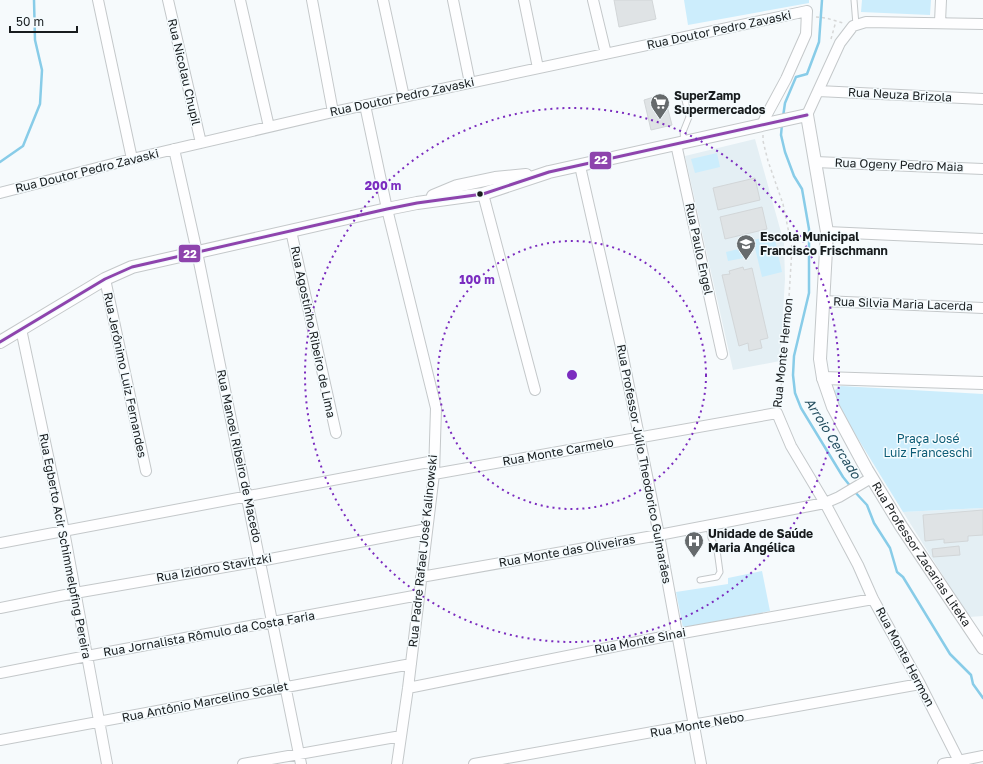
<svg xmlns="http://www.w3.org/2000/svg" width="983" height="764" font-family="'Golos Text',sans-serif">
<rect width="100%" height="100%" fill="#f6fafc"/>
<path fill="#e4eff4" d="M 755,139 L 784,243 L 785,279 L 780,361 L 733,370 L 685,156 Z
M 983,508 L 983,616 L 969,617 L 903,512 Z"/>
<path fill="#ccedfc" d="M 684,0 L 809,0 L 809,3 L 688,25 Z
M 862,0 L 931,0 L 930,15 L 861,12 Z
M 717,153 L 720,167 L 695,173 L 691,159 Z
M 774,235 L 782,272 L 762,277 L 753,240 Z
M 747,247 L 749,257 L 728,261 L 726,252 Z
M 841,386 L 983,394 L 983,508 L 903,512 L 836,403 L 834,396 L 835,390 Z
M 762,571 L 770,611 L 683,628 L 676,592 L 728,584 L 728,578 Z"/>
<g fill="none" stroke-linecap="round" stroke-linejoin="round">
<path stroke="#88cce8" stroke-width="2.5" d="M 783,117 L 785,103 L 796,77 L 807,74 L 819,42 L 822,0
M 782,124 L 781,135 L 785,152 L 794,176 L 802,189 L 809,229 L 809,293 L 794,356 L 793,375 L 795,393 L 801,408 L 843,477 L 851,487
M 0,162 L 23,146 L 40,104 L 42,70 L 35,40 L 34,0
M 854,491 L 867,505 L 874,523 L 890,548 L 897,572 L 903,577 L 950,654 L 971,675 L 973,684 L 983,698"/>
</g>
<path fill="#dfe3e5" stroke="#d2d6d8" d="M 614,0 L 652,0 L 656,19 L 619,27 Z
M 664,94 L 672,125 L 651,130 L 644,100 Z
M 755,178 L 760,200 L 718,210 L 713,188 Z
M 762,207 L 767,229 L 725,239 L 720,217 Z
M 743,267 L 744,270 L 752,268 L 768,338 L 760,340 L 762,348 L 749,351 L 748,343 L 739,346 L 722,275 L 730,274 L 729,271 Z
M 983,510 L 983,535 L 968,536 L 968,541 L 944,543 L 944,539 L 925,541 L 923,515 Z
M 959,546 L 960,555 L 933,557 L 932,549 Z"/>
<g fill="none" stroke-linecap="round" stroke-linejoin="round">
<g stroke="#c4c8ca" stroke-width="7">
<path id="service" d="M 854,0 L 856,25
M 684,142 L 683,132 L 689,117 L 685,100
M 700,580 L 717,577 L 720,572 L 717,550 L 711,538 L 709,525"/>
</g>
<g stroke="#c4c8ca" stroke-width="12">
<path id="minor" d="M 98,0 L 132,159
M 168,0 L 201,143
M 240,0 L 269,127
M 312,0 L 333,112
M 383,0 L 404,97
M 453,0 L 470,83
M 524,0 L 538,68
M 593,0 L 606,54
M 940,22 L 941,0
M 818,91 L 983,99
M 365,105 L 387,209 L 436,408 L 434,474 L 408,688 L 397,764
M 807,115 L 840,43 L 853,26 L 866,22 L 983,24
M 676,144 L 722,354
M 174,149 L 197,252 L 301,764
M 815,162 L 983,169
M 580,166 L 621,347 L 659,535 L 701,764
M 0,193 L 132,159 L 333,112 L 807,11 L 806,34 L 786,79 L 766,116 L 762,125
M 483,194 L 535,390
M 291,231 L 336,433
M 827,232 L 983,239
M 105,279 L 146,471
M 823,301 L 983,308
M 21,329 L 64,531 L 107,764
M 434,474 L 777,413 L 791,446 L 825,503 L 858,565 L 873,599 L 920,684 L 959,761
M 0,543 L 434,461
M 421,577 L 659,535 L 825,503 L 839,497 L 871,478
M 0,608 L 75,593 L 260,561 L 427,529
M 0,673 L 87,656 L 419,595
M 408,688 L 677,634 L 873,599
M 0,740 L 411,664
M 243,764 L 401,736
M 474,764 L 920,684
M 943,764 L 983,756"/>
</g>
<g stroke="#c4c8ca" stroke-width="14">
<g id="tertiary">
<path d="M 433,196 L 457,186 L 495,178 L 526,175"/>
<path id="s1" d="M 0,342 L 105,279 L 132,267 L 387,209 L 417,203 L 483,194 L 549,172 L 807,115 L 827,232 L 820,359 L 823,378 L 833,407 L 867,470 L 901,526 L 983,648"/>
<path d="M 823,378 L 983,383"/>
</g>
</g>
<path stroke="#d6d7d7" stroke-width="1.5" stroke-dasharray="3 3" stroke-linecap="butt" d="M 816,17 L 826,18 L 843,23
M 831,39 L 836,21
M 763,135 L 763,141 L 768,161 L 783,204 L 792,248 L 785,362 L 778,404"/>
<use href="#service" stroke="#fefeff" stroke-width="5"/>
<use href="#minor" stroke="#fefeff" stroke-width="10"/>
<use href="#tertiary" stroke="#fefeff" stroke-width="12"/>
<g stroke="#f4fbfe" stroke-width="6">
<path id="bus-1" d="M 0,342 L 105,279 L 132,267 L 387,209 L 417,203 L 483,194 L 549,172 L 807,115"/>
</g>
<use href="#bus-1" stroke="#8e44ad" stroke-width="3"/>
</g>
<g fill="none" stroke="#7b2cbf" stroke-width="2" stroke-dasharray="2 4">
<circle cx="572" cy="375" r="134"/>
<circle cx="572" cy="375" r="267"/>
</g>
<defs>
<g id="supermarket-pin" transform="scale(1)"><path d="M0 17L-7.5 6A9.5 9.5 0 1 1 7.5 6Z" fill="#666a6c" stroke="#f4fbfe"/><path d="M-6-5.5h2.5l.6 2H6L4.5 2H-2.5L-4.4-4H-6ZM-1.5 3.2a1.3 1.3 0 1 0 .1 0ZM3 3.2a1.3 1.3 0 1 0 .1 0Z" fill="#fff"/></g>
<g id="school-pin" transform="scale(1)"><path d="M0 17L-7.5 6A9.5 9.5 0 1 1 7.5 6Z" fill="#666a6c" stroke="#f4fbfe"/><path d="M0-5L7-2L0 1L-7-2ZM-4 1L0 2.5L4 1V4Q0 6-4 4Z" fill="#fff"/></g>
<g id="hospital-pin" transform="scale(1)"><path d="M0 17L-7.5 6A9.5 9.5 0 1 1 7.5 6Z" fill="#666a6c" stroke="#f4fbfe"/><path d="M-5-5h3v3.5h4V-5h3V5h-3V1.5h-4V5h-3Z" fill="#fff"/></g>
</defs>
<g fill-rule="evenodd">
<use href="#supermarket-pin" x="660" y="103"/>
<use href="#school-pin" x="746" y="244"/>
<use href="#hospital-pin" x="694" y="541"/>
</g>
<circle fill="#181c1e" stroke="#f4fbfe" stroke-width="1.5" cx="480" cy="194" r="3.5"/>
<g text-anchor="middle" stroke-width="3" stroke-linejoin="round" paint-order="stroke">
<g font-size="12" fill="#181c1e" stroke="#f4fbfe">
<text transform="translate(719 30) rotate(-12)" y="4">Rua Doutor Pedro Zavaski</text>
<text transform="translate(184 72) rotate(77)" y="4">Rua Nicolau Chupil</text>
<text transform="translate(900 95) rotate(3)" y="4">Rua Neuza Brizola</text>
<text transform="translate(402 97) rotate(-12)" y="4">Rua Doutor Pedro Zavaski</text>
<text transform="translate(899 165) rotate(2)" y="4">Rua Ogeny Pedro Maia</text>
<text transform="translate(87 171) rotate(-14)" y="4">Rua Doutor Pedro Zavaski</text>
<text transform="translate(699 249) rotate(78)" y="4">Rua Paulo Engel</text>
<text transform="translate(903 304) rotate(2)" y="4">Rua Silvia Maria Lacerda</text>
<text transform="translate(313 332) rotate(78)" y="4">Rua Agostinho Ribeiro de Lima</text>
<text transform="translate(783 353) rotate(-84)" y="4">Rua Monte Hermon</text>
<text transform="translate(125 375) rotate(78)" y="4">Rua Jerônimo Luiz Fernandes</text>
<text transform="translate(558 452) rotate(-10)" y="4">Rua Monte Carmelo</text>
<text transform="translate(239 456) rotate(78)" y="4">Rua Manoel Ribeiro de Macedo</text>
<text transform="translate(644 464) rotate(79)" y="4">Rua Professor Júlio Theodorico Guimarães</text>
<text transform="translate(65 546) rotate(79)" y="4">Rua Egberto Acir Schimmelpfing Pereira</text>
<text transform="translate(423 551) rotate(-84)" y="4">Rua Padre Rafael José Kalinowski</text>
<text transform="translate(567 551) rotate(-10)" y="4">Rua Monte das Oliveiras</text>
<text dy="4" stroke="none"><textPath href="#s1" startOffset="1312">Rua Professor Zacarias Liteka</textPath></text>
<text transform="translate(214 568) rotate(-10)" y="4">Rua Izidoro Stavitzki</text>
<text transform="translate(209 634) rotate(-10)" y="4">Rua Jornalista Rômulo da Costa Faria</text>
<text transform="translate(640 641) rotate(-11)" y="4">Rua Monte Sinai</text>
<text transform="translate(905 657) rotate(62)" y="4">Rua Monte Hermon</text>
<text transform="translate(205 702) rotate(-11)" y="4">Rua Antônio Marcelino Scalet</text>
<text transform="translate(697 725) rotate(-10)" y="4">Rua Monte Nebo</text>
</g>
<g font-size="12" font-weight="bold" fill="#181c1e" stroke="#f4fbfe" text-anchor="start">
<text x="674" y="100">SuperZamp<tspan x="674" dy="14">Supermercados</tspan></text>
<text x="760" y="241">Escola Municipal<tspan x="760" dy="14">Francisco Frischmann</tspan></text>
<text x="708" y="538">Unidade de Saúde<tspan x="708" dy="14">Maria Angélica</tspan></text>
</g>
<g font-size="12" fill="#0c5c76" stroke="#f4fbfe">
<text x="928" y="443">Praça José<tspan x="928" dy="14">Luiz Franceschi</tspan></text>
</g>
<g font-size="13" font-style="italic" fill="#244e5f" stroke="#f4fbfe">
<text transform="translate(833 438) rotate(58)" y="5">Arroio Cercado</text>
</g>
</g>
<circle cx="572" cy="375" r="6" fill="#7b2cbf" stroke="#f4fbfe" stroke-width="2"/>
<g font-size="12" text-anchor="middle" font-weight="bold" fill="#7b2cbf" stroke="#f4fbfe" stroke-width="3" stroke-linejoin="round" paint-order="stroke">
<text x="383" y="190">200 m</text>
<text x="477" y="284">100 m</text>
</g>
<g stroke="#f4fbfe" stroke-width="1.5">
<rect x="589" y="151" width="23" height="19" rx="4" fill="#8e44ad"/>
<rect x="178" y="244" width="23" height="19" rx="4" fill="#8e44ad"/>
</g>
<g font-size="11" text-anchor="middle" font-weight="bold" fill="#fff">
<text x="601" y="164">22</text>
<text x="190" y="258">22</text>
</g>
<path d="M10 26v6h67v-6" fill="none" stroke="#181c1e" stroke-width="2"/>
<text x="16" y="26" font-size="12" fill="#181c1e" stroke="#f4fbfe" stroke-width="3" paint-order="stroke">50 m</text>
</svg>
